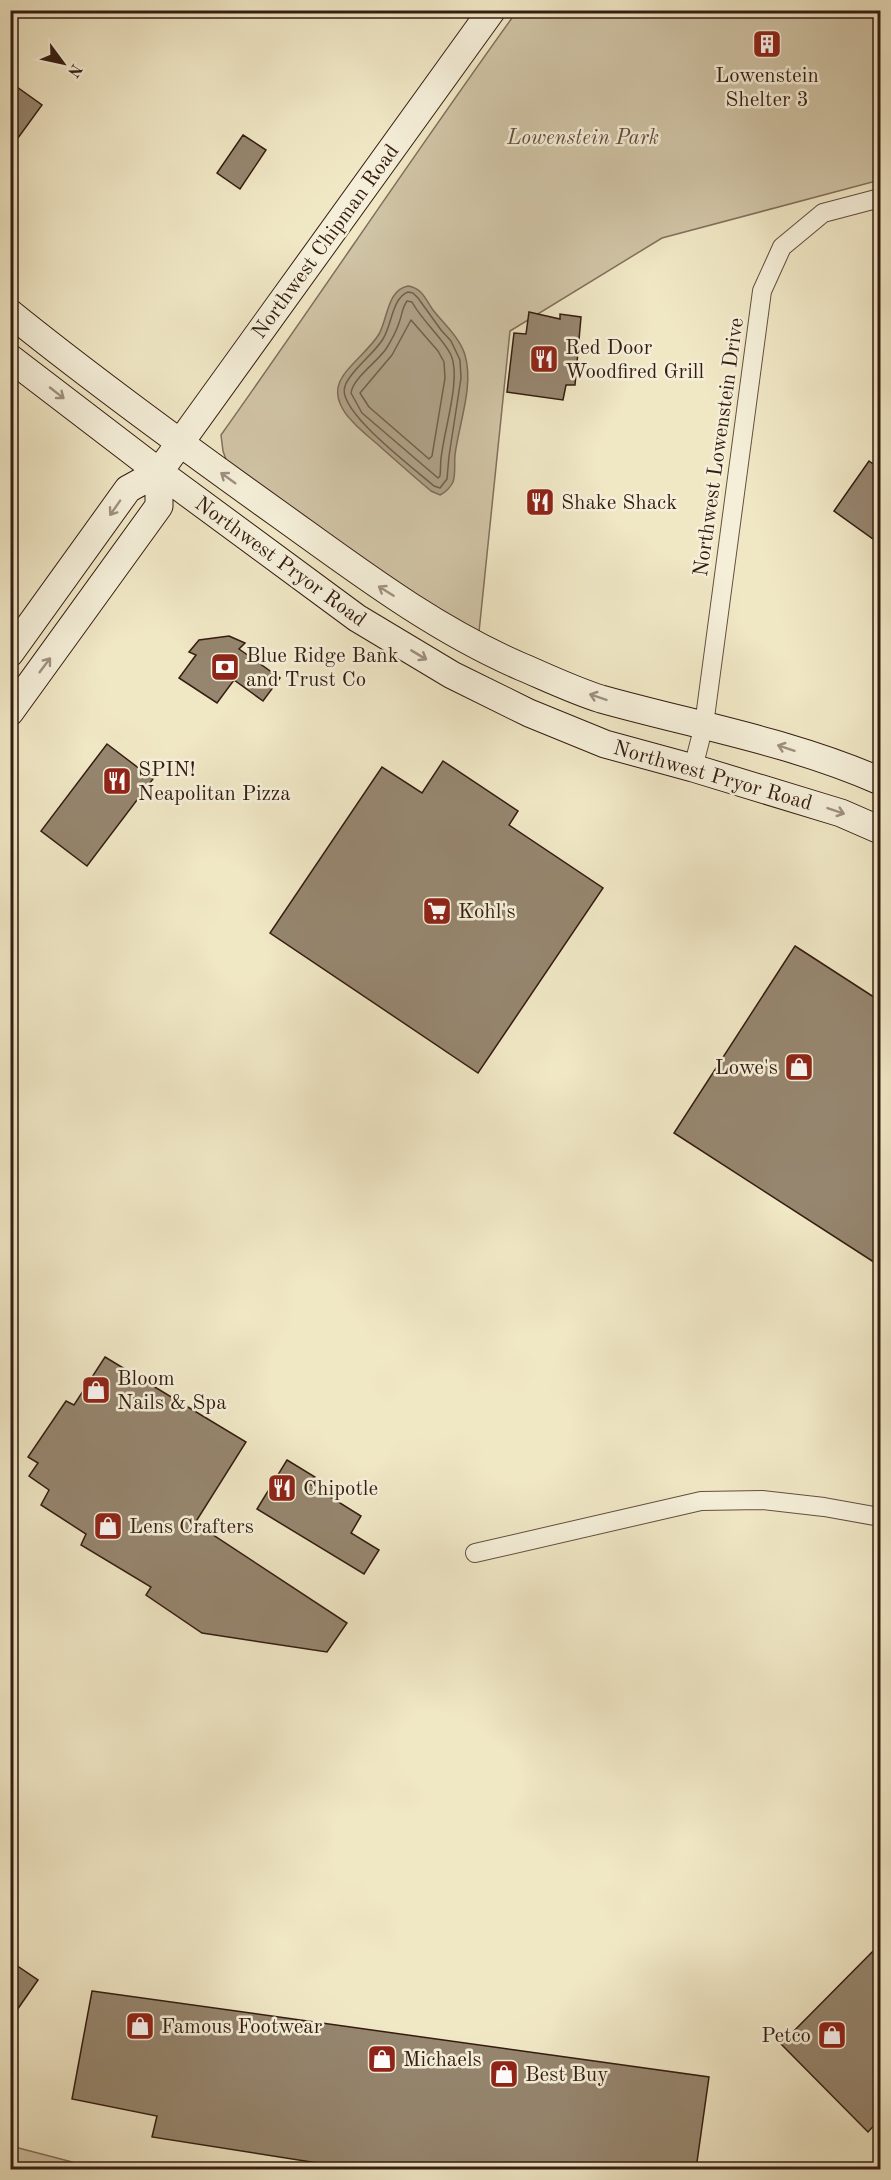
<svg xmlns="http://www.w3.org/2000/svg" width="891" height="2180" font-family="'Old Standard TT',serif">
<rect width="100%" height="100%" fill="#f0e7c5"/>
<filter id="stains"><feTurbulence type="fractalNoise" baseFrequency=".00333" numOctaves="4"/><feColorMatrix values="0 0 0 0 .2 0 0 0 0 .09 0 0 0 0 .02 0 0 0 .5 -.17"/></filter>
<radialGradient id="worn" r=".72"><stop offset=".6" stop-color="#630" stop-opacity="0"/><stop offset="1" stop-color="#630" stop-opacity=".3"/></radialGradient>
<path fill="#d0c4a6" stroke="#82705c" stroke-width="1.5" d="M 517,11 L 880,11 L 880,180 L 662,238 L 510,331 L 479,632 L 423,601 L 228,465 L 223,451 L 221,435 C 321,294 416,151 517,11 Z
M 10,2146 L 11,2146 L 99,2169 L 11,2169 Z"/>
<path fill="#b0a288" stroke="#7e6c58" stroke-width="1.5" d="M 408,286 C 422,288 426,300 433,310 C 444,324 460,338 465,355 C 474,386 459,423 455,455 C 454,464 456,473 453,482 C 450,488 446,492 440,495 L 431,491 C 412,475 394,459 376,443 C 368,436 359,429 352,421 C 343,412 334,397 339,384 C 344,368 369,351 379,334 C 388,318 387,290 408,286 Z"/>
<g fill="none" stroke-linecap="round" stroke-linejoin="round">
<path stroke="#725f4c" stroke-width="1.5" d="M 408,292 L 413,293 L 418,298 L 441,330 L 451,341 L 460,360 L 461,378 L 449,456 L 447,479 L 440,488 L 434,486 C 416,470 335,410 345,386 C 350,371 374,354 383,339 C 392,325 392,298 408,292 Z
M 407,301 L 412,302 C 422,321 443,338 451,355 C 461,378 445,427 442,452 C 440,460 441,468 440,476 L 438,478 L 362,413 L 351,393 C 353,378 377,362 386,349 C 391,341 396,332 399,323 C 402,315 402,308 407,301 Z
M 411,320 L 438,351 L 444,362 L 445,378 L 432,456 L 429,459 L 369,407 L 360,393 L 392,355 Z"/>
</g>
<path fill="#96866f" stroke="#341c11" stroke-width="1.5" d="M 10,82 L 42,105 L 10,149 Z
M 243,135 L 266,150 L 240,189 L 217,173 Z
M 529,312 L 560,319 L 560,314 L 581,317 L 575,385 L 566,385 L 563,400 L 507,392 L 514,333 L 526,334 Z
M 869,461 L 880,469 L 880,544 L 834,511 Z
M 229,636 L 245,643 L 239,649 L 280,678 L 263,701 L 234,680 L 217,703 L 179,678 L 196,655 L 189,652 L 199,640 Z
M 107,744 L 153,779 L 87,866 L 41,831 Z
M 443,761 L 518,811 L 509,825 L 603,888 L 478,1073 L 270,933 L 382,767 L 422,793 Z
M 795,946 L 880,1001 L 880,1266 L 674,1133 Z
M 105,1357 L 246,1442 L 195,1523 L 347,1623 L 327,1652 L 202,1633 L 146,1595 L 151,1587 L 81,1545 L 86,1534 L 41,1505 L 49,1490 L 29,1476 L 38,1463 L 28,1457 L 66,1401 L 74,1405 Z
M 287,1460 L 315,1477 L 311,1485 L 361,1516 L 351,1533 L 379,1550 L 364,1574 L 257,1509 Z
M 880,1944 L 880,2119 L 868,2132 L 781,2044 Z
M 10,1961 L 38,1980 L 10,2020 Z
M 92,1991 L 709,2077 L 696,2169 L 356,2169 L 152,2137 L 157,2116 L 72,2099 Z"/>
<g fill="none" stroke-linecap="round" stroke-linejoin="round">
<g stroke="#634f3e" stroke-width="20">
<path id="street" d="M 693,768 L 704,725 L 762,291 L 782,247 L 823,213 L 880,198
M 475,1553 L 701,1501 L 762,1500 L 824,1507 L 880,1517"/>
</g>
<g stroke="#341c11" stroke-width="29">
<path id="secondary" d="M 10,313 C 98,384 189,450 280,515 C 358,571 434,629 522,667 C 548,678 575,691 601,699 C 694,725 792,742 880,781
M 10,358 L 159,472 L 357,618 L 452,675 L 529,713 L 605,744 L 693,768 L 841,813 L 880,830
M 10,653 L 128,489 L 159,472 L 492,10
M 10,712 L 159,506 L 159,472"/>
</g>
<use href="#street" stroke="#f5efd9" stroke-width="18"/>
<use href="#secondary" stroke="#f5efd9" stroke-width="27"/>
</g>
<defs><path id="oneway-shaft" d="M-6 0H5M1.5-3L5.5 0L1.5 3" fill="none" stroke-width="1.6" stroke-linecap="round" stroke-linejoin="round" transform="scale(1.5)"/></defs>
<g stroke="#9e907f">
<use href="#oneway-shaft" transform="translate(57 393) rotate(38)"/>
<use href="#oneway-shaft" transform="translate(228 478) rotate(-144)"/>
<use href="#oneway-shaft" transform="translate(115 508) rotate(125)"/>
<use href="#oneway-shaft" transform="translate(386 591) rotate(-148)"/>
<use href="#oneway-shaft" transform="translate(419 655) rotate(31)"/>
<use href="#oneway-shaft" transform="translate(45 665) rotate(-53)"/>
<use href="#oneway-shaft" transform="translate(598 697) rotate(-161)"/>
<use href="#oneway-shaft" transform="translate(786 748) rotate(-161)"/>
<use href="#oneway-shaft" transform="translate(836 811) rotate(19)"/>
</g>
<defs>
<g id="building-square" transform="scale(1.5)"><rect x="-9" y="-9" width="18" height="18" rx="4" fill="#8f2418" stroke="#f5efd9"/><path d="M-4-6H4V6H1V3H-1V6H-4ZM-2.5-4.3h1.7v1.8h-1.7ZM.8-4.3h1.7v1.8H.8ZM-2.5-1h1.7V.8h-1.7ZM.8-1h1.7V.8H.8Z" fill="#fff"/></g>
<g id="restaurant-square" transform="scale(1.5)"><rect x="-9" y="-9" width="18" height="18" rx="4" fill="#8f2418" stroke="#f5efd9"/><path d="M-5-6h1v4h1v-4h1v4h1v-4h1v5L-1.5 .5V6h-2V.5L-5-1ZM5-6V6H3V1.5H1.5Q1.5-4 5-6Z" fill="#fff"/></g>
<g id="bank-square" transform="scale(1.5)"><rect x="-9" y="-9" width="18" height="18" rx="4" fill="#8f2418" stroke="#f5efd9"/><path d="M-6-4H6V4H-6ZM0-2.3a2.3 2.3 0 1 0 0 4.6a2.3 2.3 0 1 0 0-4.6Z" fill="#fff"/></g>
<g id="supermarket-square" transform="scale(1.5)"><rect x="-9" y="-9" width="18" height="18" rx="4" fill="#8f2418" stroke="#f5efd9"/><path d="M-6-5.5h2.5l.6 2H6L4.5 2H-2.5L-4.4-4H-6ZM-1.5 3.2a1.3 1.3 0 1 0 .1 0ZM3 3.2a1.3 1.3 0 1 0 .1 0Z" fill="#fff"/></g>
<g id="shop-square" transform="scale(1.5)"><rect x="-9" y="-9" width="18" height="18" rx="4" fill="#8f2418" stroke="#f5efd9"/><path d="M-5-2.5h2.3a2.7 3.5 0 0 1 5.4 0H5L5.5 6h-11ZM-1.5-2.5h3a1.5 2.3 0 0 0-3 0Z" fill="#fff"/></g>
</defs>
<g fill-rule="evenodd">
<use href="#building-square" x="767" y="44"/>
<use href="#restaurant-square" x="544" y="359"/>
<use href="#restaurant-square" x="540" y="502"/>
<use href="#bank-square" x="225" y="667"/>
<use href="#restaurant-square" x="117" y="781"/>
<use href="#supermarket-square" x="437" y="911"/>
<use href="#shop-square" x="799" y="1067"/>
<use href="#shop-square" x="96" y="1390"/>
<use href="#restaurant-square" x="282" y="1488"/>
<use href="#shop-square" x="108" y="1526"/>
<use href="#shop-square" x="140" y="2026"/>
<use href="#shop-square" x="832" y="2035"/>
<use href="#shop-square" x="382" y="2059"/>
<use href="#shop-square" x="504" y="2074"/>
</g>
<g text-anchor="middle" stroke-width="5" stroke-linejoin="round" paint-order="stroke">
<g font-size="21" fill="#341c11" stroke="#f5efd9" text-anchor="start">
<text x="767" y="82" text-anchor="middle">Lowenstein<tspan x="767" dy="24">Shelter 3</tspan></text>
<text x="565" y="354">Red Door<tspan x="565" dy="24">Woodfired Grill</tspan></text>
<text x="561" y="509">Shake Shack</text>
<text x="246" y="662">Blue Ridge Bank<tspan x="246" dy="24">and Trust Co</tspan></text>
<text x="138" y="776">SPIN!<tspan x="138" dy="24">Neapolitan Pizza</tspan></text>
<text x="458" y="918">Kohl's</text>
<text x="778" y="1074" text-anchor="end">Lowe's</text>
<text x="117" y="1385">Bloom<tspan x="117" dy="24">Nails &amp; Spa</tspan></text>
<text x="303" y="1495">Chipotle</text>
<text x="129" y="1533">Lens Crafters</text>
<text x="161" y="2033">Famous Footwear</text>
<text x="811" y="2042" text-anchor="end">Petco</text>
<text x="403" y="2066">Michaels</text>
<text x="525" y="2081">Best Buy</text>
</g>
<g font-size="21" font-style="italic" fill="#634e3e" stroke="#f5efd9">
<text x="583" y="144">Lowenstein Park</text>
</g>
<g font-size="21" fill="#341c11" stroke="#f5efd9">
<text transform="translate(325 241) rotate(-54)" y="7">Northwest Chipman Road</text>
<text transform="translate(718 447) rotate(-82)" y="7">Northwest Lowenstein Drive</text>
<text transform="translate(281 561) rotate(36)" y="7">Northwest Pryor Road</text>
<text transform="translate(713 775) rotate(16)" y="7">Northwest Pryor Road</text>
</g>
</g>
<rect width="891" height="2180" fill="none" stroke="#f0e7c5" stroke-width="36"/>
<rect x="12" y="12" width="867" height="2156" fill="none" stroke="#341c11" stroke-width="3"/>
<rect x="18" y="18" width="855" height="2144" fill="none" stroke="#341c11" stroke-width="1.5"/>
<g transform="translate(63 63) rotate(123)" stroke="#f5efd9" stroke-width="4.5" paint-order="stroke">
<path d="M0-4.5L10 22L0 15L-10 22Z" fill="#341c11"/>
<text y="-9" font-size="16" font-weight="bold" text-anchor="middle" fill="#341c11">N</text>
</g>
<rect width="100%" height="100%" filter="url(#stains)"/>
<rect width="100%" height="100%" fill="url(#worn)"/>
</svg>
